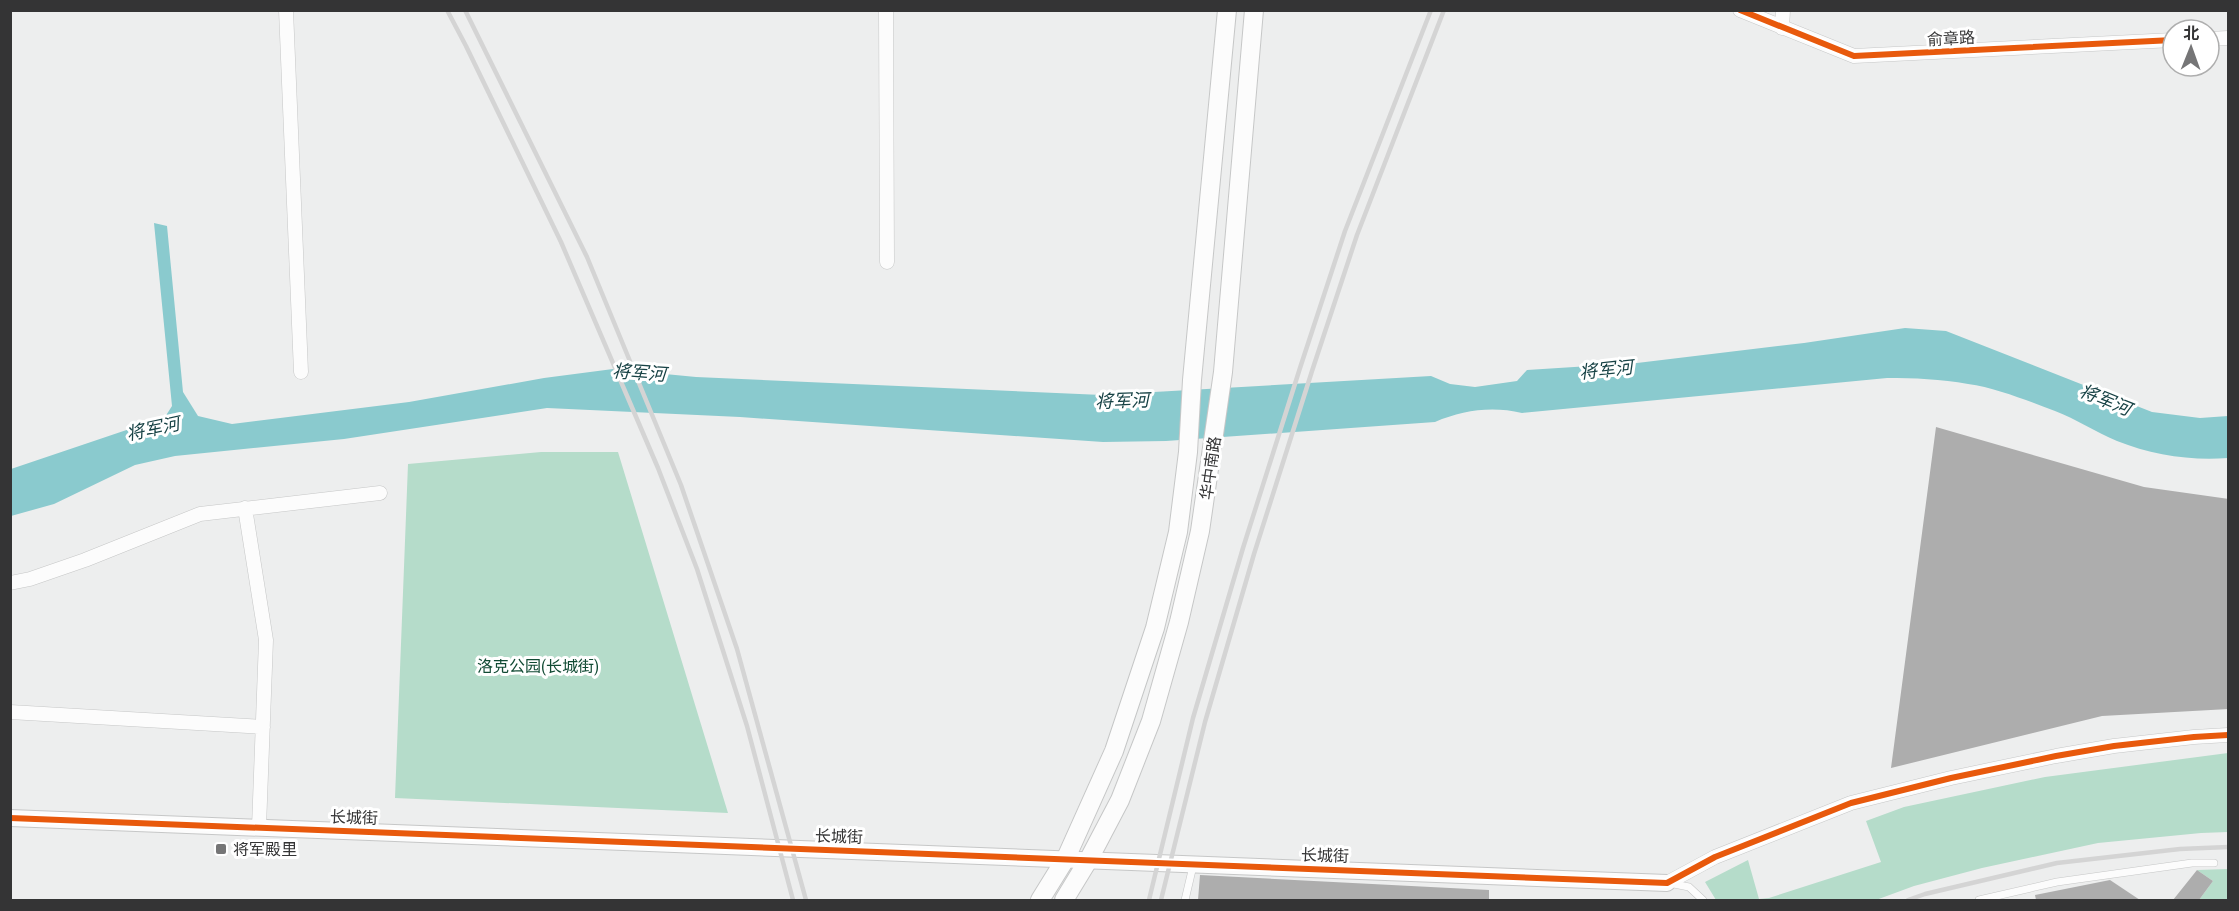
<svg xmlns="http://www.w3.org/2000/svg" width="2239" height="911" font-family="'Roboto Condensed','Noto Sans SC',sans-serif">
<rect width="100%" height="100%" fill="#edeeee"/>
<path fill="#b5dcca" d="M 541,452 L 618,452 L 728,813 L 395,798 L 408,464 Z
M 2228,753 L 2228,832 L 2201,833 L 2098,843 L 1982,868 L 1914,886 L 1876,900 L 1716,900 L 1705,882 L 1748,860 L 1759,899 L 1769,898 L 1881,862 L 1866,821 L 1904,807 L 2045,777 Z"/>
<path fill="#b7decb" d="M 2228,869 L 2228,900 L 2199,900 L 2213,881 L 2197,870 Z"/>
<path fill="#8acace" d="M 154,223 L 167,226 L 183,392 L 198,416 L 232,424 L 409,402 L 544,378 L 613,369 L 696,377 L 1102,395 L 1431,376 L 1450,384 L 1475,387 L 1517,381 L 1527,370 L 1637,363 L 1804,343 L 1905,328 L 1946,331 L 2152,412 L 2200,418 L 2228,416 L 2228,458 C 2191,461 2152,455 2117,441 C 2096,432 2076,419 2055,411 C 2028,401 1997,388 1968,384 C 1941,379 1914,378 1887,378 L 1522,413 C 1492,406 1463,410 1435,422 L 1166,441 L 1103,442 L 740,417 L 547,408 L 344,439 L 175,456 L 135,465 L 54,504 L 11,516 L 11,469 L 165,417 L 172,406 Z"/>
<path fill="#adadad" d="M 1936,427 L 2144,487 L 2229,499 L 2229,709 L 2102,716 L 1891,768 Z
M 2197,870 L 2213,881 L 2199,900 L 2173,900 Z
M 1200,875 L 1489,890 L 1489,900 L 1198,900 Z
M 2110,880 L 2140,900 L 2036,900 L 2035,895 Z"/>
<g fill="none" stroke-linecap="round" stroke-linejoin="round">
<g stroke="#c6c7c7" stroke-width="8">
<path id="service" d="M 1669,883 L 1689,887 L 1703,900
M 1185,900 L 1193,866
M 1979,900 L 2057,882 L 2192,863 L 2214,863"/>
</g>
<g stroke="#c6c7c7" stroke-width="15">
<path id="minor" d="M 286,10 L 301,372
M 886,10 L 887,262
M 1740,10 L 1854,56 L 2173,40
M 1782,28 L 1783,10
M 2209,39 L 2228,38
M 245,508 L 266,640 L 259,827
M 10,583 L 30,579 L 85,560 L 200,514 L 380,493
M 10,712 L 263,727
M 1667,883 L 1715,857 L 1851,803 L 1951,778 L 2056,756 L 2114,746 L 2194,737 L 2228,735"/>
</g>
<g stroke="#c6c7c7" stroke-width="18">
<path id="tertiary" d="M 10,818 L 1667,883"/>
</g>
<g stroke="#c6c7c7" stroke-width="20">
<path id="secondary" d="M 1040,900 L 1066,858 L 1114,751 L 1155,628 L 1178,532 L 1188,452 L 1192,380 L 1227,10
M 1064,900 L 1089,859 L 1120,800 L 1151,721 L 1179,622 L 1200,531 L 1223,372 L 1254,10"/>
</g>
<use href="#service" stroke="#fcfcfc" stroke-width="7"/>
<use href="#minor" stroke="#fcfcfc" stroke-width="14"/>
<use href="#tertiary" stroke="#fcfcfc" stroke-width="16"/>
<use href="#secondary" stroke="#fcfcfc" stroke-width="18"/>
<path stroke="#d4d4d4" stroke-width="4.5" d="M 447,10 L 466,46 L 561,242 L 658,468 L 697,569 L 747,726 L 793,900
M 465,10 L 587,257 L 681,485 L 737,649 L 806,900
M 1149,900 L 1193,718 L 1243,548 L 1300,368 L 1345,231 L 1431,10
M 1161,900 L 1205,722 L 1254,554 L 1312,371 L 1357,235 L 1444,10
M 1908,900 L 1925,894 L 2057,863 L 2180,849 L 2228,847"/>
<g stroke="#fff" stroke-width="10">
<path id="cycleway" d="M 1740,10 L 1854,56 L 2173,40
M 10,818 L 1667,883 L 1715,857 L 1851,803 L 1951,778 L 2056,756 L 2114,746 L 2194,737 L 2228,735"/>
</g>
<use href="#cycleway" stroke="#e8590c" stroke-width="6"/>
</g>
<rect fill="#757576" stroke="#fff" stroke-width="2" x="215" y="843" width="12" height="12" rx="3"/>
<g text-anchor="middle" stroke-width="6" stroke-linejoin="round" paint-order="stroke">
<g font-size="16" fill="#343435" stroke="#fff">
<text transform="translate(1951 38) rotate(-3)" y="6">俞章路</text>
<text transform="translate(1210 468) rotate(-82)" y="6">华中南路</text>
<text transform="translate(354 817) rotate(2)" y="6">长城街</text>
<text transform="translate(839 836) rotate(2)" y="6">长城街</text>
<text transform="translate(1325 855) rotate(2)" y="6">长城街</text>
</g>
<g font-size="16" fill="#104a33" stroke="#fff">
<text x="538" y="672">洛克公园(长城街)</text>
</g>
<g font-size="16" fill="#343435" stroke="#fff" text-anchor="start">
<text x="233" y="855">将军殿里</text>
</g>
<g font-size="18" font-style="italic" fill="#174245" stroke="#fff">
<text transform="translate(1606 370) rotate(-6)" y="6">将军河</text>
<text transform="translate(639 373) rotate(4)" y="6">将军河</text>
<text transform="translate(2105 400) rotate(22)" y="6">将军河</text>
<text transform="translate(1122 401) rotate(-2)" y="6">将军河</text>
<text transform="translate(153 429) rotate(-12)" y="6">将军河</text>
</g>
</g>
<rect width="2239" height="911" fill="none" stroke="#343435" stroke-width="24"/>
<g transform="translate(2191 48) rotate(1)"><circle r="28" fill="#ffffff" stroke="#aeaeae" stroke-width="1.5"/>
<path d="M0-4.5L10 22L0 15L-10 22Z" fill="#757576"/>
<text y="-9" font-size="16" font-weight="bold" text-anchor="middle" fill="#343435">北</text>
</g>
</svg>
